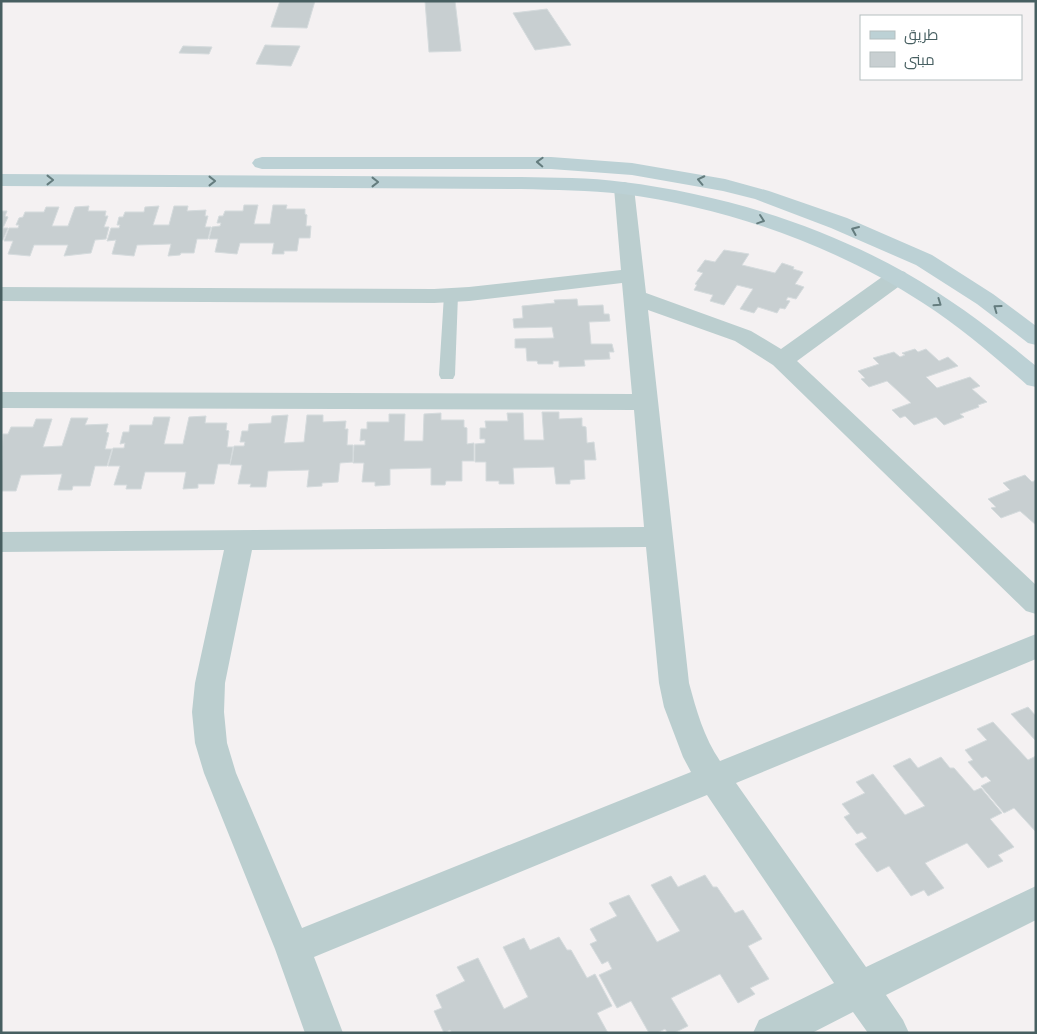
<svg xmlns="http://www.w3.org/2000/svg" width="1037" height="1034" font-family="'Asap Condensed',Cairo,sans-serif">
<rect width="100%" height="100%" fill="#f4f1f2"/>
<path fill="#c8cfd1" stroke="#d5dbdd" d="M 280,1 L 315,1 L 307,28 L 271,27 Z
M 425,1 L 455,1 L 461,51 L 429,52 Z
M 547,9 L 571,45 L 535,50 L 513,13 Z
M 265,45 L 300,46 L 291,66 L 256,64 Z
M 183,46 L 212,47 L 209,54 L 179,53 Z
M 244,205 L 258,205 L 254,224 L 270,224 L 273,205 L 287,205 L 286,209 L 305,209 L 305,214 L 307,215 L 306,226 L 311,226 L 310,238 L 299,238 L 297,251 L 284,251 L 284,254 L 272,254 L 274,243 L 240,243 L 237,254 L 215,252 L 218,239 L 209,239 L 212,227 L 220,226 L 221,223 L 217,223 L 219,216 L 223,216 L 225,211 L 243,211 Z
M 89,206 L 88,211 L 106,211 L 105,216 L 108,216 L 104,227 L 109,227 L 106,239 L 95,240 L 91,253 L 64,256 L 68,245 L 34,245 L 30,256 L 8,254 L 13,241 L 4,241 L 9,228 L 18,228 L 19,225 L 16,225 L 19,218 L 23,217 L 25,212 L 44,212 L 46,207 L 59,207 L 52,226 L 68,226 L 75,207 Z
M 159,206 L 153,225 L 169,225 L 174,206 L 188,206 L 187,211 L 206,210 L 205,216 L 208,216 L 205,227 L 211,227 L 208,239 L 197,239 L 194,253 L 181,253 L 180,255 L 168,256 L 171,244 L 137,245 L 134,256 L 112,254 L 116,240 L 107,241 L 111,228 L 119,228 L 120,225 L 117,225 L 119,217 L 123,217 L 125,212 L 144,212 L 145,207 Z
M 1,211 L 7,211 L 5,216 L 8,217 L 3,228 L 8,228 L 3,240 L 1,240 Z
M 724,250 L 749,254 L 742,265 L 775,273 L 782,263 L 794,267 L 793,269 L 803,272 L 795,284 L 804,287 L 796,299 L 788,297 L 786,300 L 790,301 L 785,309 L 780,308 L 777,313 L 758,307 L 754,313 L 740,309 L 753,289 L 737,285 L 724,305 L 710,301 L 713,295 L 694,290 L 697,285 L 695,284 L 703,273 L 697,271 L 705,260 L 715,262 Z
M 577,299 L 578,306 L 603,305 L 604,314 L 609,314 L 610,321 L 589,322 L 591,344 L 612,344 L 614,352 L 609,352 L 610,359 L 584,360 L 585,366 L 559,367 L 559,361 L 553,361 L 553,364 L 538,364 L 537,361 L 527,361 L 526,348 L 515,348 L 515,339 L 554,338 L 552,327 L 514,328 L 513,319 L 523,318 L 522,306 L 555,303 L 554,300 Z
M 915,349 L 918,352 L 926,349 L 939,361 L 948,357 L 958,366 L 926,377 L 937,388 L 970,377 L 980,386 L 972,389 L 987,402 L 978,405 L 979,407 L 960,414 L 964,417 L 944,425 L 936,417 L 914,425 L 905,416 L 900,418 L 892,410 L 911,403 L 887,381 L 869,387 L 861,379 L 865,378 L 858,371 L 879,364 L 873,358 L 894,352 L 900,357 L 905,355 L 902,353 Z
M 542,412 L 559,412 L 559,419 L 582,418 L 582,426 L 586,427 L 587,443 L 594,442 L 596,460 L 584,460 L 585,479 L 570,480 L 570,484 L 556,484 L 554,467 L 513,468 L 514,484 L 499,484 L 499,481 L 486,481 L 486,462 L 475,462 L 475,444 L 485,443 L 485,439 L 480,439 L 480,428 L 486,428 L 485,421 L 508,421 L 507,413 L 523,413 L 524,440 L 544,440 Z
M 441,413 L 441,420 L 464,420 L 464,427 L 467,428 L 467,444 L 474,443 L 474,461 L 462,461 L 462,481 L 446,481 L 445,485 L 431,485 L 431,468 L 390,469 L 390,485 L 375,486 L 375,482 L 362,482 L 364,463 L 353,463 L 354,445 L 365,445 L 365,440 L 360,441 L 361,429 L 367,429 L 367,422 L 389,422 L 389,414 L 405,414 L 404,441 L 423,441 L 424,414 Z
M 288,415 L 284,443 L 304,442 L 307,415 L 323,415 L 323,422 L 346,421 L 345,429 L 348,429 L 347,445 L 353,445 L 353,462 L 340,463 L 338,482 L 322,483 L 322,486 L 307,487 L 309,470 L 268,471 L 266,487 L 250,487 L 251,484 L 238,484 L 242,465 L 230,465 L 234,446 L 244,446 L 245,442 L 240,442 L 242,431 L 248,431 L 249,424 L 271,423 L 272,416 Z
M 206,416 L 205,423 L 227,423 L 226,430 L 229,431 L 227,447 L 233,447 L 230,464 L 218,464 L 214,484 L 198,484 L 198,488 L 183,489 L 186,472 L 145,472 L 141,489 L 126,489 L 127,485 L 114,485 L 120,466 L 108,466 L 113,448 L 124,448 L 125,443 L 120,444 L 123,432 L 129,432 L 130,425 L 152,425 L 154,417 L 170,417 L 164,444 L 183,444 L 189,417 Z
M 71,418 L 88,418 L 85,425 L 108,424 L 106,432 L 109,433 L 105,449 L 112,449 L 107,466 L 95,466 L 90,486 L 73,486 L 72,490 L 58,490 L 62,474 L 21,475 L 16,491 L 1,491 L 3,434 L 8,434 L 11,427 L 33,427 L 36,419 L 52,419 L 43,447 L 62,446 Z
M 1025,475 L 1032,482 L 1036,480 L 1036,525 L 1020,511 L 1001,518 L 991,508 L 996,507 L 988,499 L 1010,490 L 1003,483 Z
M 1028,707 L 1036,716 L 1036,741 L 1011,714 Z
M 993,722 L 1028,760 L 1036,756 L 1036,832 L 1014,808 L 1004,813 L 981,786 L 991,781 L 986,776 L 982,778 L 968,762 L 973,760 L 965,750 L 987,740 L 977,729 Z
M 941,757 L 950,768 L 954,768 L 974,791 L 981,788 L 1002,813 L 990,819 L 1014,847 L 998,855 L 1003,861 L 988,868 L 967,843 L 925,863 L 944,888 L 928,896 L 924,890 L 911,896 L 889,866 L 877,872 L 855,844 L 867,838 L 862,832 L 857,834 L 844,817 L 850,814 L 842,804 L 865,793 L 856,782 L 873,774 L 905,815 L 925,806 L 893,766 L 910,758 L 918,768 Z
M 705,875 L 713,887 L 717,887 L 735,913 L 743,910 L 762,939 L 748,946 L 769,979 L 750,988 L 755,994 L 738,1003 L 720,974 L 671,998 L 688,1026 L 674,1033 L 668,1033 L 665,1029 L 657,1033 L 649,1033 L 631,1001 L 617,1008 L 599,975 L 612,969 L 608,961 L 602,964 L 590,944 L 597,941 L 590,929 L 617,916 L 609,903 L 629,895 L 657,942 L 680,931 L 651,885 L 671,876 L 678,887 Z
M 559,937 L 567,950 L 571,950 L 587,978 L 595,974 L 612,1006 L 597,1013 L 608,1033 L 452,1033 L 450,1030 L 444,1033 L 434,1011 L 442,1008 L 436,995 L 465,981 L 457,967 L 478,958 L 504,1009 L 528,997 L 503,947 L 524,938 L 530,950 Z"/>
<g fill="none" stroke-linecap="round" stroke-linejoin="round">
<path fill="#bbcecf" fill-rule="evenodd" d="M 451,291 L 456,292 L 458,295 L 455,375 L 453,379 L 441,379 L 439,375 L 444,295 L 446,292 Z"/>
<path fill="#bbcecf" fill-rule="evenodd" d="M 624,182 L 631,184 L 634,188 L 646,293 L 751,331 L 781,349 L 889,272 L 897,270 L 905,272 L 908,277 L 905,282 L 797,361 L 1036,585 L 1036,614 L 1026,611 L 773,365 L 735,341 L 648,310 L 689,683 C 696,709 704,738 720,761 L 1036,634 L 1036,659 L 736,783 L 866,967 L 1036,886 L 1036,920 L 886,995 L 903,1020 L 909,1033 L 868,1033 L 853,1012 L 812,1033 L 753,1033 L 759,1020 L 834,983 L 707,795 L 314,957 L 343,1033 L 305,1033 L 275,949 L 204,773 L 195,743 L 192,712 L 195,683 L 224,550 L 1,552 L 1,532 L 644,527 L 634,410 L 1,408 L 1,392 L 632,394 L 622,283 L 469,301 L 434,303 L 1,301 L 1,287 L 434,289 L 469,287 L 621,270 L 614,188 L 617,184 ZM 646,547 L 659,683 L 664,707 L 683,757 L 691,772 L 302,928 L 236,773 L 227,743 L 224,712 L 225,683 L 252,550 Z"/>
<path fill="#bcd1d5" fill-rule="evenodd" d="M 262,157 L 551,157 L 632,163 L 725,179 L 769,191 L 847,218 L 932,255 L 993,294 L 1036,326 L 1036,345 L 1028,343 L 977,304 L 916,265 L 831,228 L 755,199 L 723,191 L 632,175 L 551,169 L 262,169 L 255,167 L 252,163 L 255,159 Z
M 1,174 L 521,177 C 555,178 589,177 623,182 C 721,194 821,225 906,273 C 953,300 995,332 1036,366 L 1036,387 L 1027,385 C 994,356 960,327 923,303 C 834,245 728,208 623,194 C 589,190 555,190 521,189 L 1,186 Z"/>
</g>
<defs><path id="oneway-chevron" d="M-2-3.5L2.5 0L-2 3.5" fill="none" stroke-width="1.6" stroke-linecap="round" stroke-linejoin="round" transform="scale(1.25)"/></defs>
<g stroke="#647c7e">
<use href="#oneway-chevron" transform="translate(540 162) rotate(-178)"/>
<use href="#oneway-chevron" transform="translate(50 180)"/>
<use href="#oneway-chevron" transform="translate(701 180) rotate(-168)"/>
<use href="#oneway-chevron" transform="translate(212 181)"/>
<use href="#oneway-chevron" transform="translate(375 182)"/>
<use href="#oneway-chevron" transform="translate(761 220) rotate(19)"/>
<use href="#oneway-chevron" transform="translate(855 230) rotate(-157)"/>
<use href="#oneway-chevron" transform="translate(938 303) rotate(35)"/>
<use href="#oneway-chevron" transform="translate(997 308) rotate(-144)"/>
</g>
<rect width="1037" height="1034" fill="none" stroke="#475f61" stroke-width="5"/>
<rect x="860" y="15" width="162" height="65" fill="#ffffff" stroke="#b5bfc0"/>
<rect x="870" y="31" width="25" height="8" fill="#bcd1d5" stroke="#b5bfc0"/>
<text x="904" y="40" font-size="15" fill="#475f61">طريق</text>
<rect x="870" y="52" width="25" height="15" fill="#c8cfd1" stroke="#b5bfc0"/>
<text x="904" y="65" font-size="15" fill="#475f61">مبنى</text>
</svg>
